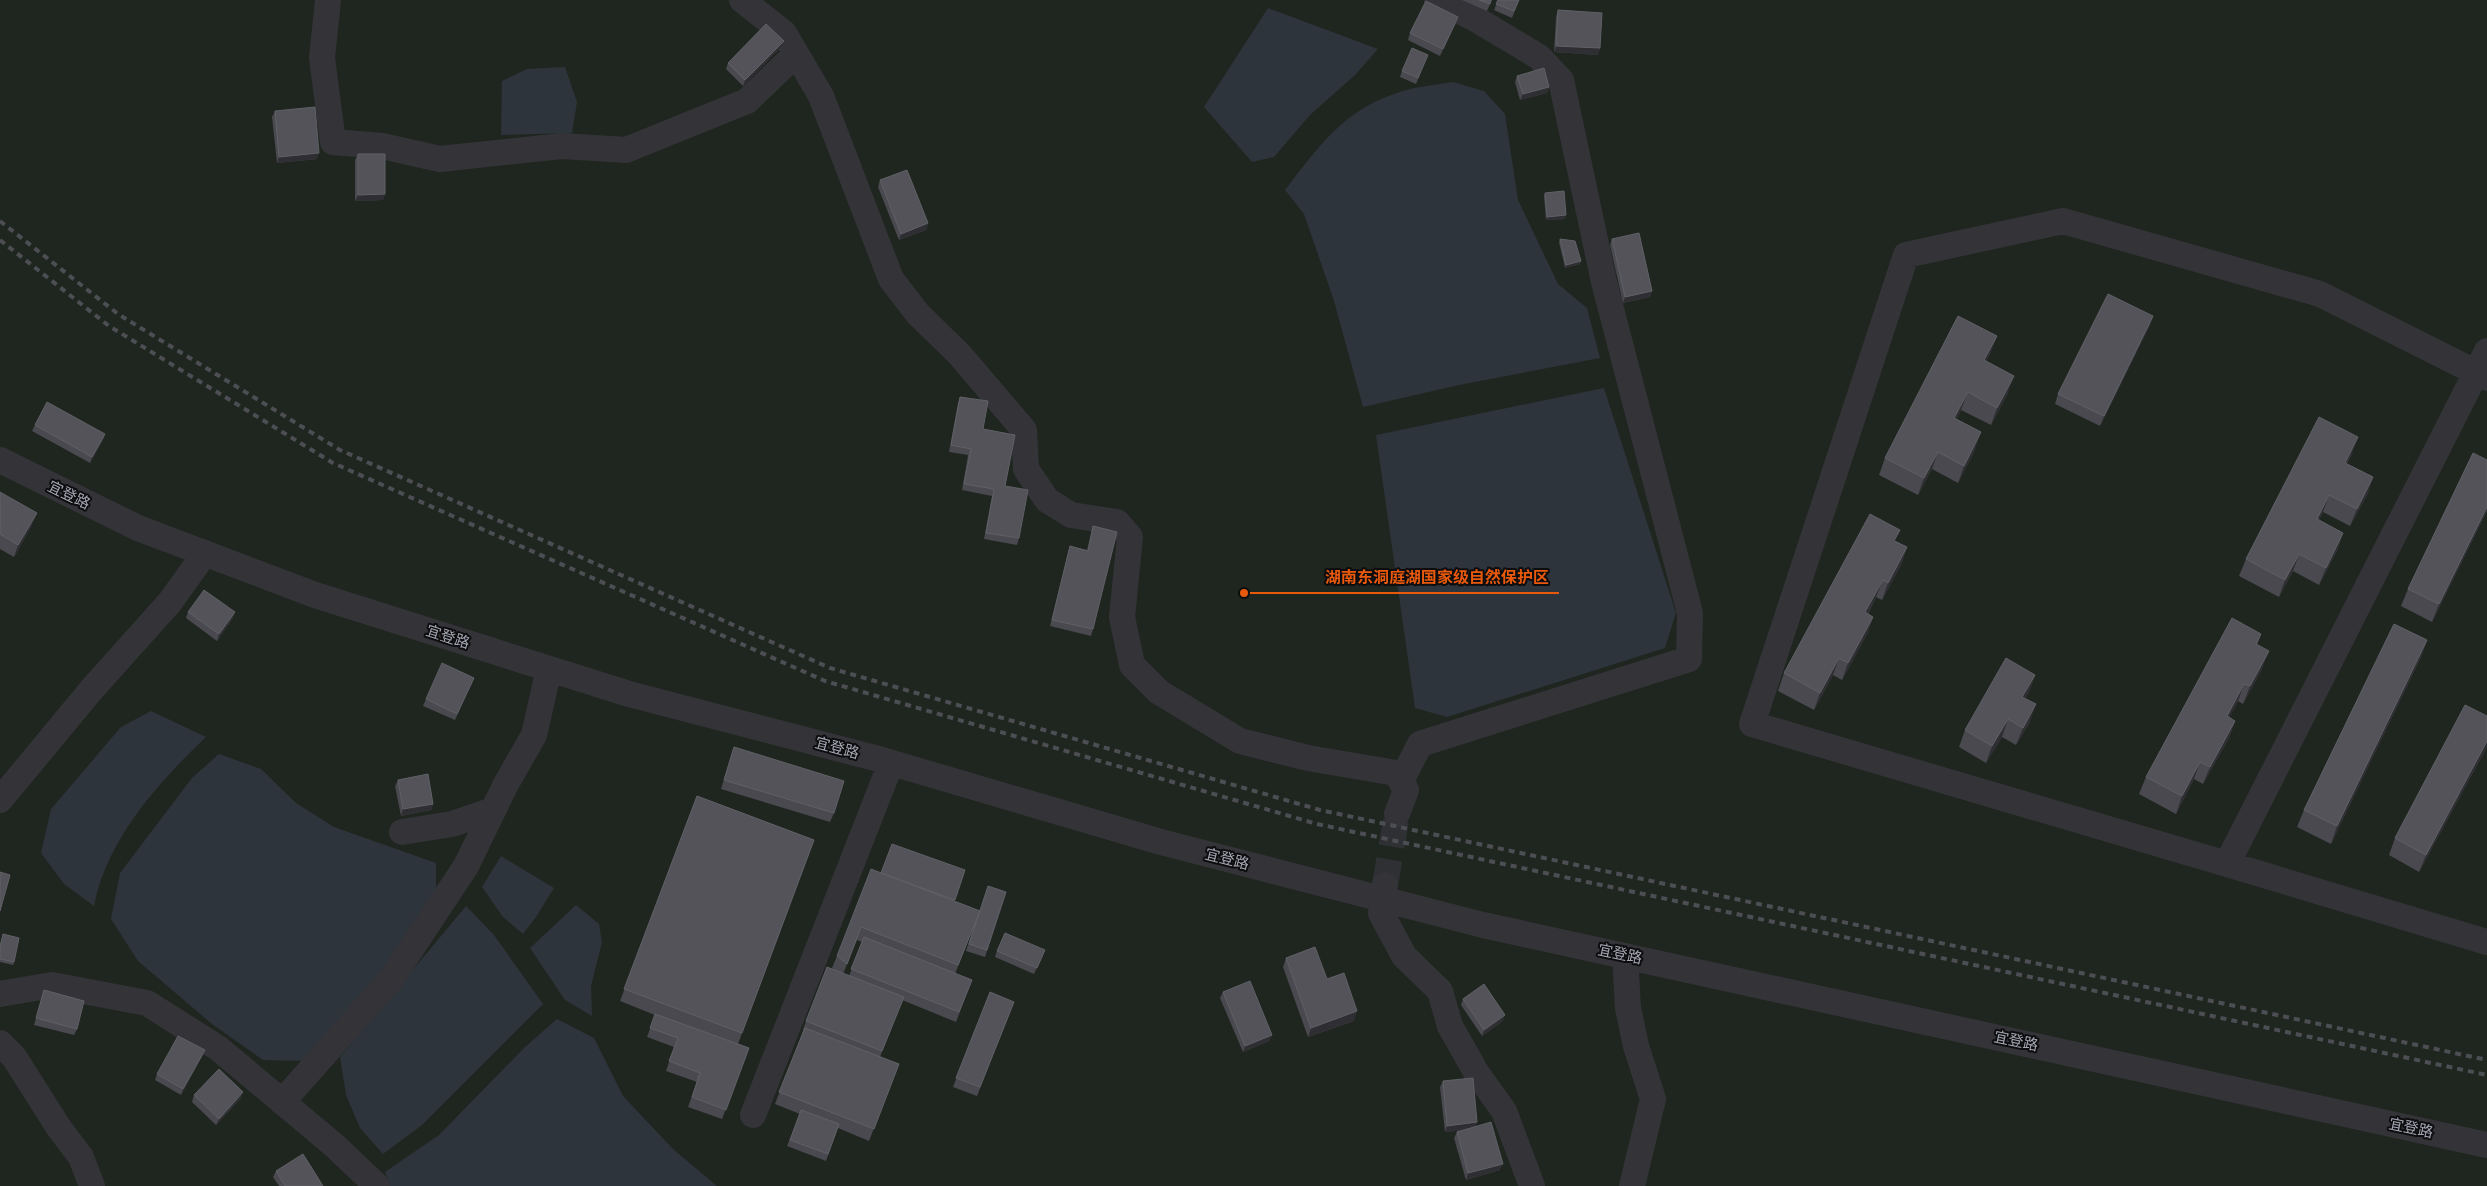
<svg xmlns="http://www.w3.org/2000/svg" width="2487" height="1186" font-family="Overpass,'Noto Sans SC',sans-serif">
<rect width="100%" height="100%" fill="#121214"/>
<path fill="#1f2620" d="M 0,0 L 2487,0 L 2487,1186 L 0,1186 Z"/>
<path fill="#2d343b" d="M 1268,8 L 1378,49 L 1355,75 L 1310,115 L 1274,157 L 1252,162 L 1204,107 Z
M 565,67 L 577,102 L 572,133 L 501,135 L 502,81 L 527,69 Z
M 1453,82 L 1484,91 L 1505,114 L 1518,200 L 1558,284 L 1587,308 L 1600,358 L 1459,385 L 1363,407 L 1334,301 L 1304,214 L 1285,190 C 1320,145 1343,110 1400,92 C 1417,86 1436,85 1453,82 Z
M 1604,388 L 1676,613 L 1665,648 L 1447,717 L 1415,708 L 1376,435 Z
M 151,711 L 206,737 C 158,783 107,839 94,906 L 64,884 L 41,853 L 51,809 L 121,727 Z
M 219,754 L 261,769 L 296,803 L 334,827 L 436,863 L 436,896 L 337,1031 L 306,1061 L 263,1060 L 212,1024 L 138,961 L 111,919 L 120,873 L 192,778 Z
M 501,856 L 554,888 L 536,917 L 523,934 L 503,917 L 482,887 Z
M 576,905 L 599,924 L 602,942 L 591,986 L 592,1016 L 565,1000 L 530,948 Z
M 466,906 L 494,935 L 543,1004 L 422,1125 L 383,1154 L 360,1128 L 346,1095 L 340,1057 Z
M 557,1019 L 594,1038 L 623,1096 L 673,1149 L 717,1186 L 390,1186 L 385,1172 L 439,1135 L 525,1047 Z"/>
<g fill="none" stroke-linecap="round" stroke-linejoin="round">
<path stroke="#2f3034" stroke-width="26" stroke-dasharray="26 13" stroke-linecap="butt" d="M 1385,885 L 1397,814"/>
<path stroke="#343438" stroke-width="26" d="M 328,0 L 322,58 L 333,142 L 382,146 L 440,159 L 562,146 L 626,150 L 747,101 L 796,54
M 742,0 L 784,33 L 821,96 L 891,279 L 918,314 L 959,354 L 1024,430 L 1026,469 L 1047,500 L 1071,515 L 1117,522 L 1130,537 L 1122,617 L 1132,665 L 1159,692 L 1240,741 L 1308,758 L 1396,773 L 1406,790 L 1397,814
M 2487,351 L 2227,864 L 2487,942
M 0,460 L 138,528 L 315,595 L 629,694 L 875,758 L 1161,842 L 1483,925 L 2487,1145
M 1401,781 L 1420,744 L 1689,659 L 1690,613 L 1604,282 L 1561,80 L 1539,57 L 1474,18 L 1437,0
M 0,800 L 92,689 L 170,602 L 205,553
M 402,832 L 452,824 L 493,810
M 2227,864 L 1752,724 L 1906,255 L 2063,221 L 2320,294 L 2487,378
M 1385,885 L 1381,913 L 1404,956 L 1440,991 L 1450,1026 L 1476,1072 L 1504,1111 L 1532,1186
M 1625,956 L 1628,1008 L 1636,1046 L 1653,1099 L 1632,1186
M 0,994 L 52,985 L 147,1003 L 218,1048 L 335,1146 L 377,1186
M 0,1043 L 14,1057 L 59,1128 L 81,1157 L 92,1186
M 282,1102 L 392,978 L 466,866 L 506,784 L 534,735 L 549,669
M 753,1115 L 891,763"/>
<path stroke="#4d4e53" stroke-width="4" stroke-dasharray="6 5" stroke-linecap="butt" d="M 0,221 L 118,314 L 340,450 L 830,668 L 1320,810 L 2487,1060
M 0,240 L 109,326 L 333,463 L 825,681 L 1317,824 L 2487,1075"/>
</g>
<path fill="#49494f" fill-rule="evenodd" d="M 1462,0 L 1492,0 L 1487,11 Z
M 1498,0 L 1519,0 L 1512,18 L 1494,10 Z
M 1558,10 L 1600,48 L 1598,55 L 1554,52 L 1556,17 Z
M 1456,23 L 1440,56 L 1408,40 L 1410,33 Z
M 781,47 L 743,86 L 726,69 L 728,63 Z
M 1425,62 L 1416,84 L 1400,77 L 1402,71 Z
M 1517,76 L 1549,87 L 1547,93 L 1520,100 L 1515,82 Z
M 275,111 L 317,159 L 277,163 L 272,117 Z
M 358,154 L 385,194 L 383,200 L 355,201 L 355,160 Z
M 880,180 L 928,223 L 926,230 L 899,240 L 878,187 Z
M 1545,193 L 1565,219 L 1546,220 L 1544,196 Z
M 1560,239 L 1581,261 L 1580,264 L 1565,268 L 1559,242 Z
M 1612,239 L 1652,291 L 1650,297 L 1623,303 L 1610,245 Z
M 2153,316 L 2150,325 L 2100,426 L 2055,404 L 2058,394 Z
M 1997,336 L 1990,354 L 1986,361 L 2008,393 L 1991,425 L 1961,410 L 1956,420 L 1975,450 L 1958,483 L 1932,469 L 1918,495 L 1879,475 L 1885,458 Z
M 960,397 L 983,429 L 1005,486 L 1019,538 L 1017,545 L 984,539 L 992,496 L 962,490 L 968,455 L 949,452 L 958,403 Z
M 35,425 L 105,434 L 103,440 L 90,463 L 32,431 Z
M 2352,454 L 2347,464 L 2373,477 L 2367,495 L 2350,526 L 2323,512 L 2319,520 L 2343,533 L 2337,551 L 2319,585 L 2293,571 L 2279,597 L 2239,576 L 2246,559 Z
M 0,492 L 32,525 L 14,557 L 0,549 Z
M 2487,511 L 2432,622 L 2401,606 L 2408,589 Z
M 1093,526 L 1093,629 L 1091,636 L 1050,626 L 1068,553 L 1070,546 L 1087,550 Z
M 1896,541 L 1907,547 L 1901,565 L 1882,600 L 1876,597 L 1868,614 L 1873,617 L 1867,634 L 1842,680 L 1833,675 L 1814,710 L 1778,691 L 1784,673 Z
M 188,612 L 233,618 L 217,641 L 186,618 Z
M 2261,634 L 2257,645 L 2262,669 L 2243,704 L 2238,701 L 2229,717 L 2235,721 L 2229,738 L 2203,784 L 2194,779 L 2176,814 L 2139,794 L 2146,777 Z
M 2427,640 L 2421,657 L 2331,844 L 2297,827 L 2304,810 Z
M 2035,675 L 2029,692 L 2025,698 L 2030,722 L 2016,745 L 2002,737 L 1986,763 L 1959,747 L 1965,730 Z
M 474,678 L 455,720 L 423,706 L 426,699 Z
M 2487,716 L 2487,747 L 2419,872 L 2389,855 L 2395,838 Z
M 734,747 L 834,813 L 830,822 L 721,789 Z
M 398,780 L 433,804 L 431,810 L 401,816 L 395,786 Z
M 697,796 L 814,840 L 738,1044 L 749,1048 L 722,1119 L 688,1107 L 697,1082 L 666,1071 L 674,1047 L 647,1037 L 655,1015 L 620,1001 Z
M 965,870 L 954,901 L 979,911 L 1006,892 L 985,957 L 966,951 L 974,926 L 955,974 L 972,980 L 956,1022 L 902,1000 L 880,1057 L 899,1064 L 869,1141 L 838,1128 L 826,1161 L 787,1146 L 800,1114 L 775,1104 L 803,1031 L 803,1030 L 806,1021 L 835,971 L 832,968 L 837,956 L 881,873 ZM 857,940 L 862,942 L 849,976 L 843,974 Z
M 3,934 L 14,962 L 13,965 L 0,962 L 0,945 Z
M 1045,950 L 1034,974 L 995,957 L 997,951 Z
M 1286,958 L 1327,979 L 1354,1021 L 1308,1037 L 1283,967 Z
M 44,990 L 77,1029 L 74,1035 L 34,1025 Z
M 990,992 L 1014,1002 L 977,1096 L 953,1087 Z
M 1223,992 L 1272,1035 L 1269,1041 L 1243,1052 L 1220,998 Z
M 1463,999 L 1503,1021 L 1482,1036 L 1461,1005 Z
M 205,1050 L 202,1056 L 181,1095 L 155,1080 L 157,1074 Z
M 1443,1081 L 1477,1122 L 1475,1127 L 1500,1170 L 1466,1180 L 1454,1138 L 1457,1132 L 1464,1130 L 1445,1132 L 1440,1087 Z
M 194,1095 L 241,1098 L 216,1125 L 192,1102 Z
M 276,1171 L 323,1186 L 279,1186 L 273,1177 Z"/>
<path fill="#2f2f33" d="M 1458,17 L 1456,23 L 1440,56 L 1443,49 Z
M 784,41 L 781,47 L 743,86 L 745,80 Z
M 1556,46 L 1600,48 L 1598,55 L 1554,52 Z
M 1549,87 L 1547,93 L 1520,100 L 1523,94 Z
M 319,153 L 317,159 L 277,163 L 279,157 Z
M 385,194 L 383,200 L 355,201 L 358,195 Z
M 1566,215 L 1565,219 L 1546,220 L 1547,217 Z
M 928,223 L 926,230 L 899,240 L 901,234 Z
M 1581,261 L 1580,264 L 1565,268 L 1566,265 Z
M 1652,291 L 1650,297 L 1623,303 L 1625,297 Z
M 2153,316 L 2150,325 L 2100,426 L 2104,416 Z
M 1997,336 L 1990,354 L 1978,378 L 1984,360 Z
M 2014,376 L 2008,393 L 1991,425 L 1997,408 Z
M 1968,392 L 1961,410 L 1948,436 L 1954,418 Z
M 1981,432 L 1975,450 L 1958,483 L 1964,466 Z
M 105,434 L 103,440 L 90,463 L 92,457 Z
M 2358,437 L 2352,454 L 2338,480 L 2345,463 Z
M 1938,452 L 1932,469 L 1918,495 L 1924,478 Z
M 2373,477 L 2367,495 L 2350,526 L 2357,509 Z
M 2329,495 L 2323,512 L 2310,537 L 2317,519 Z
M 2487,507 L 2487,511 L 2432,622 L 2439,604 Z
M 37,513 L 32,525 L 14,557 L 18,545 Z
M 2343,533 L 2337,551 L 2319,585 L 2326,568 Z
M 1907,547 L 1901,565 L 1882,600 L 1888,583 Z
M 2299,554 L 2293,571 L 2279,597 L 2285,580 Z
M 1883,580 L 1876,597 L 1859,630 L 1865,612 Z
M 235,612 L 233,618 L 217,641 L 219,634 Z
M 1873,617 L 1867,634 L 1842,680 L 1848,663 Z
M 2427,640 L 2421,657 L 2331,844 L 2337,826 Z
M 2269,651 L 2262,669 L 2243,704 L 2250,686 Z
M 1839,658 L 1833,675 L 1814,710 L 1820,693 Z
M 2035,675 L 2029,692 L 2016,714 L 2022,697 Z
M 2244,684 L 2238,701 L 2221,734 L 2227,716 Z
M 2036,704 L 2030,722 L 2016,745 L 2023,728 Z
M 2008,719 L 2002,737 L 1986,763 L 1992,746 Z
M 2235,721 L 2229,738 L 2203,784 L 2210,767 Z
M 2487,741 L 2487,747 L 2419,872 L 2426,855 Z
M 2200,762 L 2194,779 L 2176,814 L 2182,796 Z
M 433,804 L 431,810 L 401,816 L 403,809 Z
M 1357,1011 L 1354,1021 L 1308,1037 L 1311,1028 Z
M 1505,1015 L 1503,1021 L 1482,1036 L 1484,1030 Z
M 1272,1035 L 1269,1041 L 1243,1052 L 1245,1046 Z
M 205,1050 L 202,1056 L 181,1095 L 183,1089 Z
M 243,1092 L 241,1098 L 216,1125 L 219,1119 Z
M 1477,1122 L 1475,1129 L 1445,1132 L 1447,1126 Z
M 1503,1164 L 1500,1170 L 1466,1180 L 1468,1173 Z"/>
<path fill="#535359" stroke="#606167" d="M 1479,0 L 1491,0 L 1490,4 Z
M 1498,0 L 1519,0 L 1514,11 L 1496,4 Z
M 1426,1 L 1458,17 L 1443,49 L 1410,33 Z
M 1558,10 L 1602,13 L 1600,48 L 1556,46 Z
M 766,24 L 784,41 L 745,80 L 728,63 Z
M 1412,48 L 1428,55 L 1418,78 L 1402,71 Z
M 1544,68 L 1549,87 L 1523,94 L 1517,76 Z
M 315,107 L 319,153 L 279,157 L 275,111 Z
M 358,154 L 385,154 L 385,194 L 358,195 Z
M 907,170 L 928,223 L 901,234 L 880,180 Z
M 1564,191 L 1566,215 L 1547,217 L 1545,193 Z
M 1639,233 L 1652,291 L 1625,297 L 1612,239 Z
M 1560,239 L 1575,241 L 1581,261 L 1566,265 Z
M 2108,294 L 2153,316 L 2104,416 L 2058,394 Z
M 1958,316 L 1997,336 L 1984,360 L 2014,376 L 1997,408 L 1968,392 L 1954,418 L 1981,432 L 1964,466 L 1938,452 L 1924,478 L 1885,458 Z
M 960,397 L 988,401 L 983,429 L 1015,435 L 1005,486 L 1028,490 L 1019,538 L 986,533 L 994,489 L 964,484 L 971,449 L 951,445 Z
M 47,402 L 105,434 L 92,457 L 35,425 Z
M 2319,417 L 2358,437 L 2345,463 L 2373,477 L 2357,509 L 2329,495 L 2317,519 L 2343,533 L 2326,568 L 2299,554 L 2285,580 L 2246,559 Z
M 2473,453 L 2487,460 L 2487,507 L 2439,604 L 2408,589 Z
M 0,492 L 37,513 L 18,545 L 0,534 Z
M 1870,514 L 1900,530 L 1894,541 L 1907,547 L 1888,583 L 1883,580 L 1865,612 L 1873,617 L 1848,663 L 1839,658 L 1820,693 L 1784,673 Z
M 1093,526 L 1117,532 L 1093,629 L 1052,620 L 1070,546 L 1088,551 Z
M 204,590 L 235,612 L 219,634 L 188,612 Z
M 2232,618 L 2261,634 L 2256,644 L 2269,651 L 2250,686 L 2244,684 L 2227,716 L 2235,721 L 2210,767 L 2200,762 L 2182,796 L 2146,777 Z
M 2394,624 L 2427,640 L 2337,826 L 2304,810 Z
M 2006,658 L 2035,675 L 2022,697 L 2036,704 L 2023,728 L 2008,719 L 1992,746 L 1965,730 Z
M 442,663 L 474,678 L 457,714 L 426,699 Z
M 2465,705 L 2487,716 L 2487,741 L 2426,855 L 2395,838 Z
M 734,747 L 844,781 L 834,813 L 724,780 Z
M 428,774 L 433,804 L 403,809 L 398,780 Z
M 697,796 L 814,840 L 742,1033 L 624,989 Z
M 892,844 L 965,870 L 955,900 L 881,873 Z
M 871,869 L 980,911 L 958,965 L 861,927 L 847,964 L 837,956 Z
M 0,872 L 10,875 L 0,911 Z
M 988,886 L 1006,892 L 987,950 L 969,944 Z
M 1005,933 L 1045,950 L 1037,968 L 997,951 Z
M 3,934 L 19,938 L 14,962 L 0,959 L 0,947 Z
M 864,937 L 972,980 L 959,1012 L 851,969 Z
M 1315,947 L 1327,979 L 1344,973 L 1357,1011 L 1311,1028 L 1286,958 Z
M 827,967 L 904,997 L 882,1051 L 806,1021 Z
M 1250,981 L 1272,1035 L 1245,1046 L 1223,992 Z
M 1484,984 L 1505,1015 L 1484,1030 L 1463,999 Z
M 44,990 L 84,1001 L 77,1029 L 36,1018 Z
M 990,992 L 1014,1002 L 980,1087 L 956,1078 Z
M 655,1014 L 749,1048 L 726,1110 L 692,1097 L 700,1073 L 669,1061 L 678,1038 L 650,1028 Z
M 805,1028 L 899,1064 L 874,1129 L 779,1092 Z
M 178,1036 L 205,1050 L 183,1089 L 157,1074 Z
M 219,1069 L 243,1092 L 219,1119 L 194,1095 Z
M 1473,1078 L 1477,1122 L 1447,1126 L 1443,1081 Z
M 801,1110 L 839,1124 L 828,1154 L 790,1140 Z
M 1491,1122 L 1503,1164 L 1468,1173 L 1457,1132 Z
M 303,1154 L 323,1186 L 285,1186 L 276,1171 Z"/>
<g text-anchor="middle" stroke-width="4" stroke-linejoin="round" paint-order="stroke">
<g font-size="15" fill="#a5a8b3" stroke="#0d0d0f">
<text transform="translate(69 495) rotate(26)" y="5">宜登路</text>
<text transform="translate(448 637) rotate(18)" y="5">宜登路</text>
<text transform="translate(837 748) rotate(15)" y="5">宜登路</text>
<text transform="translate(1227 859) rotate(14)" y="5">宜登路</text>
<text transform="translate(1620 954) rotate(12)" y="5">宜登路</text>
<text transform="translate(2016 1041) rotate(12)" y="5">宜登路</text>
<text transform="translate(2411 1128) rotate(12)" y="5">宜登路</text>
</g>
</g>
<path fill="none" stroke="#e8590c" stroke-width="2" d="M1244 593L1315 593H1559"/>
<circle fill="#e8590c" stroke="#0d0d0f" stroke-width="2" cx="1244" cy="593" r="5"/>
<g font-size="16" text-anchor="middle" font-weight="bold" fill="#e8590c" stroke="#0d0d0f" stroke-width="4" stroke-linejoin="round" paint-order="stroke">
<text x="1437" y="583">湖南东洞庭湖国家级自然保护区</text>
</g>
</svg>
